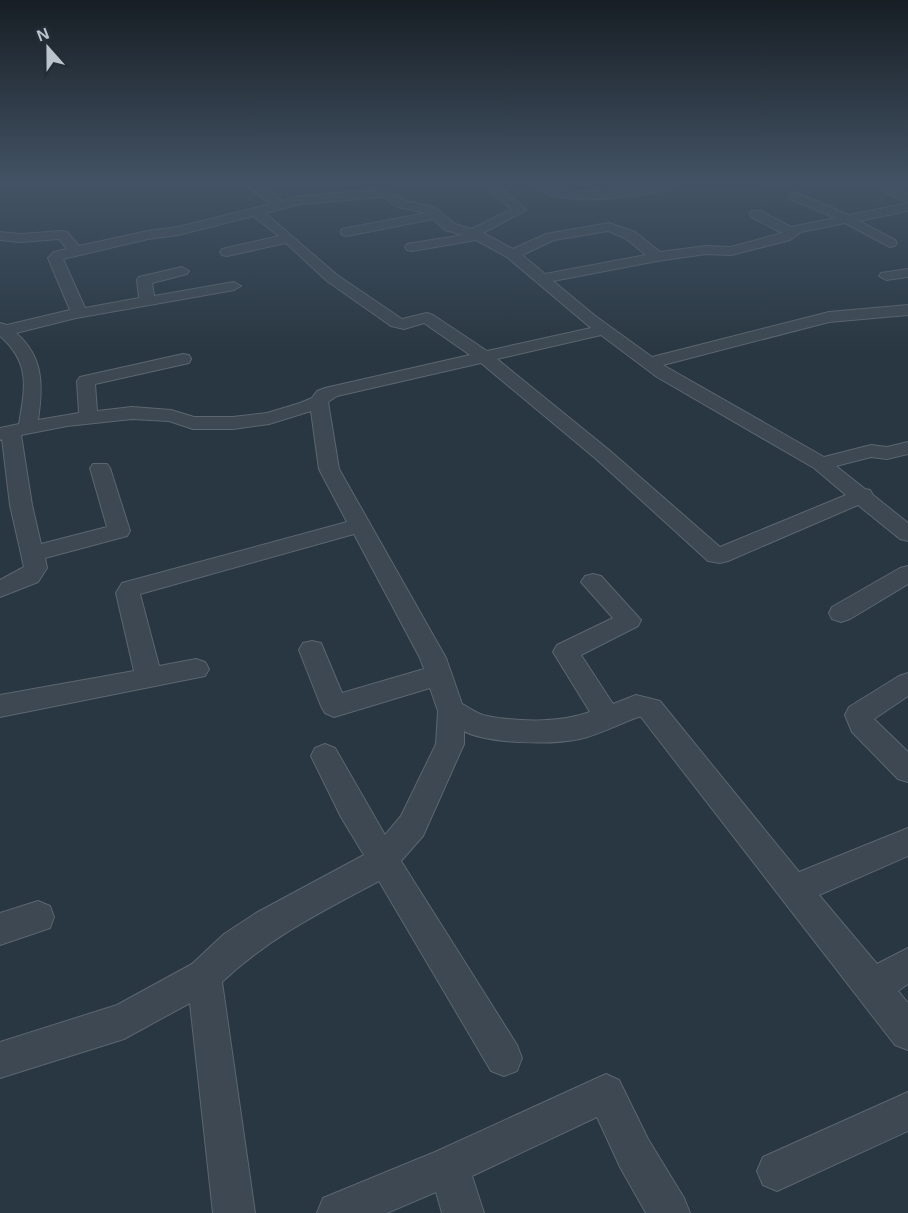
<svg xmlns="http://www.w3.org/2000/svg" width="908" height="1213" font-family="Arial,sans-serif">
<rect width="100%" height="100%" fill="#293742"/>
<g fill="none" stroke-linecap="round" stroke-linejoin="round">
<g stroke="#5c666f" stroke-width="2">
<path id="minor" d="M 242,182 L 256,182 L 283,201 L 300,196 L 385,189 L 406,201 L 434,207 L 455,224 L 472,229 L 511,209 L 481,182 L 494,182 L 526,210 L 483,233 L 513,249 L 546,234 L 609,223 L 635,232 L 660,252 L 706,246 L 731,247 L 782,233 L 751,217 L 750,214 L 751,211 L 761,211 L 791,227 L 835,218 L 791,199 L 789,196 L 791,193 L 795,192 L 849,215 L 908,203 L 908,211 L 859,221 L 895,240 L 897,243 L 895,246 L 890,247 L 845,223 L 801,232 L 790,240 L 731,255 L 706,254 L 657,261 L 553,281 L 594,315 L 652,357 L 829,312 L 908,305 L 908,315 L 829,322 L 663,365 L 824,457 L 871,445 L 887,447 L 908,442 L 908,454 L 887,459 L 871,457 L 836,466 L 865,489 L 870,490 L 873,495 L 908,523 L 908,541 L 900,539 L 858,505 L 728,561 L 720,563 L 708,561 L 595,458 L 481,363 L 337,396 L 328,402 L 339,469 L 446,658 L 462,704 C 470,708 479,715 487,716 C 518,722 560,723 590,712 L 553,652 L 557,645 L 613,618 L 581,582 L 585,576 L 593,574 L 601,576 L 641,620 L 638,626 L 581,655 L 613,704 L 636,695 L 660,701 L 799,872 L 908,828 L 908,856 L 819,895 L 877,964 L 908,948 L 908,984 L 898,991 L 908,1003 L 908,1050 L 895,1045 L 641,717 L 638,717 C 619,724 600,734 580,739 C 553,745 488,744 464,731 L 464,744 L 423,836 L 401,861 L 517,1045 L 522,1058 L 517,1071 L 504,1076 L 491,1071 L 379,881 C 323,911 268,938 222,982 L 255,1213 L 213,1213 L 190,1003 L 124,1039 L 0,1078 L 0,1042 L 117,1005 L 192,964 L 224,934 L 256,913 L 364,855 L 341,817 L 311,756 L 315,748 L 325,744 L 335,748 L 385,835 L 401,816 L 436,744 L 438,711 L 430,688 L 334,717 L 325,713 L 321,706 L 299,650 L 303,643 L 312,641 L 321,643 L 342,693 L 424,669 L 420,658 L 354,534 L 140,594 L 159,666 L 196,659 L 205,662 L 209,669 L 205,676 L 0,717 L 0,695 L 134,671 L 116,593 L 122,583 L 347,522 L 319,469 L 311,411 L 269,424 L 233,429 L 193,429 L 169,421 L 132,419 L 67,426 L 21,435 L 32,505 L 41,544 L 107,527 L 90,468 L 93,464 L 107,464 L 110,468 L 130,531 L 127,536 L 45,558 L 47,568 L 38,582 L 0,597 L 0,580 L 24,567 L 10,505 L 2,439 L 0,440 L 0,428 L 19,424 C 25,388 31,363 0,336 L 0,323 L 7,325 L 70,310 L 48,258 L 54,252 L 67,249 L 59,239 L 21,242 L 0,240 L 0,232 L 21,234 L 62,231 L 67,232 L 79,246 L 148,231 L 178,227 L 271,204 ZM 383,197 L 398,207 L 426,213 L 342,229 L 340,232 L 342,235 L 347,236 L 433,219 L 445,230 L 463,235 L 407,244 L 405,247 L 407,250 L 412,251 L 476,240 L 507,257 L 591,328 L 487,351 L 433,315 L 427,313 L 402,319 L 337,275 L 265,213 L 300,204 ZM 253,216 L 279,236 L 222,249 L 220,252 L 222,255 L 227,256 L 286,243 L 327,281 L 391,326 L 404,329 L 424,323 L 470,355 L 325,388 L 317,391 L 312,398 L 300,403 L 267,413 L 233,417 L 194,417 L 171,410 L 132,407 L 97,411 L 95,384 L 189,363 L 191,359 L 189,355 L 183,354 L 80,377 L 77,381 L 79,413 L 38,420 C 43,386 44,357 16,333 L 76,318 L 234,290 L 241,286 L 234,282 L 154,296 L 152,283 L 187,274 L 189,271 L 182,267 L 139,277 L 137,280 L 139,298 L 85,308 L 63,259 L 148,239 L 178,235 ZM 608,231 L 625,238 L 646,255 L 545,274 L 522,255 L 554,240 ZM 601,335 L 657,377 L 814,468 L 846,495 L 720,547 L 609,450 L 497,359 Z
M 530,182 C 548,182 562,191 581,191 C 614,191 648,182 680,182 L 675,189 L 671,190 C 634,195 558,212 530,182 Z
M 864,182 L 880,182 L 908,194 L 908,203 Z
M 908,269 L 908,277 L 886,280 L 879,276 L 881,273 Z
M 908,566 L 908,584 L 850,619 L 841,622 L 832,619 L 829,613 L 832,607 L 900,568 Z
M 908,673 L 908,696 L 874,719 L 908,752 L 908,782 L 898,779 L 852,732 L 845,715 L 849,707 L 899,676 Z
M 38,901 L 50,906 L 54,917 L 50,928 L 0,945 L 0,913 Z
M 606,1074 L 619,1080 L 648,1139 L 684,1198 L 690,1213 L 646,1213 L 620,1167 L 597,1117 L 472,1176 L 484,1213 L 442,1213 L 436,1192 L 387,1213 L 317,1213 L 323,1198 L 435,1152 Z
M 908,1092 L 908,1131 L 777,1191 L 763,1185 L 757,1171 L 763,1157 Z"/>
</g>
<use href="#minor" fill="#3d4852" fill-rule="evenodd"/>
</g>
<linearGradient id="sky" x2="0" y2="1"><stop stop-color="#171e24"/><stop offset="0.52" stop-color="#435365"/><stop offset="1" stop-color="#435365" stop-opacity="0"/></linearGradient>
<rect width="908" height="352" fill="url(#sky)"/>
<g transform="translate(48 48) rotate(339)" stroke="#222d37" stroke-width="4.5" paint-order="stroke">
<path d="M0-4.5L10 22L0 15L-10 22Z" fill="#bbc3cc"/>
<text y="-9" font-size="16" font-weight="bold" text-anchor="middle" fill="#bbc3cc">N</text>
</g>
</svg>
